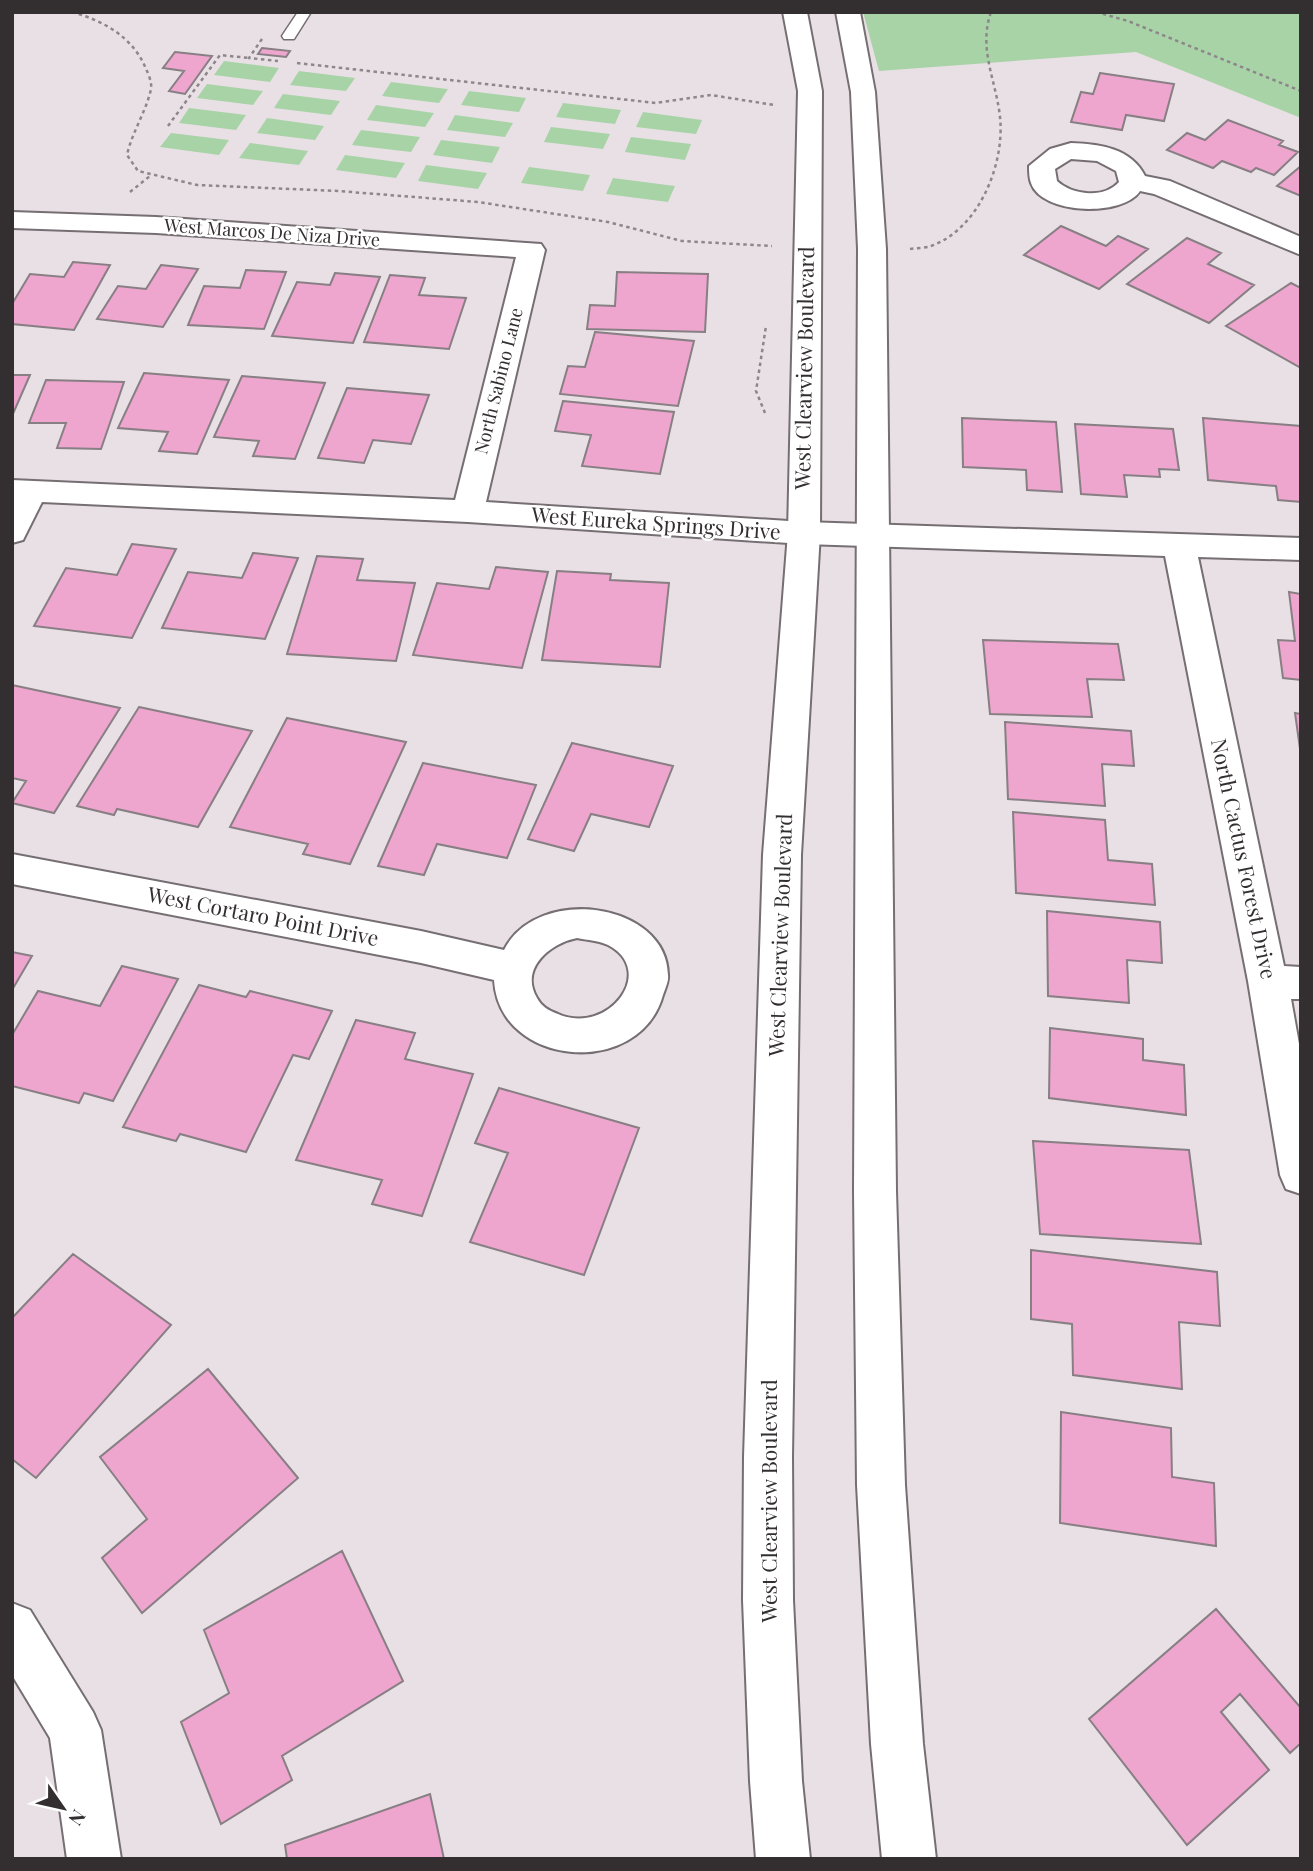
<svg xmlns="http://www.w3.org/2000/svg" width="1313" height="1871" font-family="'Playfair Display',serif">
<rect width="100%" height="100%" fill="#e9e0e5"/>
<path fill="#a8d3a7" d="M 863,12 L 1301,12 L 1301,118 L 1136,52 L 879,71 Z
M 224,61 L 279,68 L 270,82 L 214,75 Z
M 299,71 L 355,78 L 346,91 L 290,85 Z
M 391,82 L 447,89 L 448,89 L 439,103 L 382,96 Z
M 207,84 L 263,91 L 253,105 L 197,98 Z
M 469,91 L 526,98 L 519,112 L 461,105 Z
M 283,94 L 340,101 L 331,115 L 274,108 Z
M 563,103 L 621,110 L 615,124 L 556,117 Z
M 376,105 L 434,113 L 425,127 L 367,120 Z
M 189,108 L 246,115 L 236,130 L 179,123 Z
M 643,112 L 702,120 L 696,134 L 636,127 Z
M 455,115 L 513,123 L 505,137 L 447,130 Z
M 267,118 L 324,126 L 315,140 L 257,133 Z
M 551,127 L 610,134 L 603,149 L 544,142 Z
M 361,130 L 420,137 L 411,152 L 352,145 Z
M 171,133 L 229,140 L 219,155 L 160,147 Z
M 631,137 L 691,144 L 685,160 L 625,152 Z
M 441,140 L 500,147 L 492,163 L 433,155 Z
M 250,143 L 308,151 L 299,165 L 239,158 Z
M 345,155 L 405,163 L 396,178 L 336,170 Z
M 426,165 L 487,173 L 478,189 L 418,181 Z
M 529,167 L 590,175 L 583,191 L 521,183 Z
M 613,178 L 675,186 L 668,202 L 606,194 Z"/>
<path fill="#eea5ce" stroke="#877f83" stroke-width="2" d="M 262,48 L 290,51 L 286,57 L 258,54 Z
M 175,52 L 212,56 L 185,94 L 169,91 L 184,71 L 163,68 Z
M 1100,73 L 1174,84 L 1164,121 L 1126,115 L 1122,130 L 1071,122 L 1081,92 L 1093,94 Z
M 1228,120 L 1283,141 L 1279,145 L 1298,152 L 1274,175 L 1256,168 L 1251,172 L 1222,161 L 1213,168 L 1167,150 L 1187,133 L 1205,140 Z
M 1301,166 L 1301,196 L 1277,186 Z
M 1061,226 L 1106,246 L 1118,236 L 1148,249 L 1099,289 L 1024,255 Z
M 1187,238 L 1221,253 L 1208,264 L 1254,285 L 1209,323 L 1127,284 Z
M 73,262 L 110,265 L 74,330 L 12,324 L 12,304 L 30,274 L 64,277 Z
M 161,265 L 198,269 L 163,327 L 97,319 L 118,286 L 146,289 Z
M 246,270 L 286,272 L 264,329 L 188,325 L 204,286 L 240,288 Z
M 617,272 L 708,274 L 705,332 L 587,329 L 590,305 L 615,306 Z
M 335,273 L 380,277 L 353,343 L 272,336 L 297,282 L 330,285 Z
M 390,275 L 425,278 L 419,295 L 466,298 L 449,349 L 364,342 Z
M 1291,283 L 1301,288 L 1301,368 L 1226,326 Z
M 595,332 L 694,341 L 678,406 L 560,394 L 568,366 L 585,367 Z
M 144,373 L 229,380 L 197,454 L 159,451 L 168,432 L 118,428 Z
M 12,375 L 30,375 L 12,416 Z
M 242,376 L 325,383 L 295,459 L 253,456 L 259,441 L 214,437 Z
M 46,380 L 124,382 L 101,449 L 57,448 L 66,423 L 29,423 Z
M 347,388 L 429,395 L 411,444 L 373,440 L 364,463 L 318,458 Z
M 563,401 L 674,412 L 660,474 L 582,466 L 591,435 L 555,431 Z
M 962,418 L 1056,422 L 1062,492 L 1027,490 L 1026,470 L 963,467 Z
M 1203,418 L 1301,426 L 1301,502 L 1278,500 L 1276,486 L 1208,480 Z
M 1075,424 L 1173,429 L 1179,470 L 1159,469 L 1160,477 L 1124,475 L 1127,497 L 1081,494 Z
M 132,544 L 176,549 L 132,638 L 34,626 L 66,568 L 117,575 Z
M 253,553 L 298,558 L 265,639 L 162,628 L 188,572 L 242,578 Z
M 317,556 L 363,559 L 357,580 L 415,583 L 396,661 L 287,654 Z
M 496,567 L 548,572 L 522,668 L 413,655 L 437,583 L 489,589 Z
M 557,571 L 611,574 L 610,580 L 669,583 L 660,667 L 542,660 Z
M 1289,592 L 1301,594 L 1301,680 L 1283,678 L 1278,640 L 1295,641 Z
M 983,640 L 1118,644 L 1124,680 L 1087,679 L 1092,717 L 990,714 Z
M 12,685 L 120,708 L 54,813 L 12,803 L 26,781 L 12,778 Z
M 139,707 L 252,731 L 198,827 L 117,809 L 114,815 L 77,806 Z
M 1295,713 L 1301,714 L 1301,756 Z
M 287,718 L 406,742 L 350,864 L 303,854 L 308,844 L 230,827 Z
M 1005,722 L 1131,731 L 1134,766 L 1102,764 L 1105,806 L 1008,799 Z
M 572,743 L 673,766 L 649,827 L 591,814 L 574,851 L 528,839 Z
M 423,763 L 536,785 L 507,858 L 437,844 L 424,875 L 378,866 Z
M 1013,812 L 1105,820 L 1108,860 L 1152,864 L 1155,905 L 1016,893 Z
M 1047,911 L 1160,922 L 1162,963 L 1127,960 L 1129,1003 L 1048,996 Z
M 12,952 L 32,956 L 12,990 Z
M 122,966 L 178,979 L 113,1101 L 84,1093 L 79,1103 L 12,1086 L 12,1035 L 38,991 L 100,1006 Z
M 199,985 L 246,997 L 250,991 L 332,1011 L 309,1059 L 293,1055 L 246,1152 L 180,1134 L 176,1141 L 123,1127 Z
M 356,1020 L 415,1033 L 405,1059 L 473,1074 L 422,1216 L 372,1204 L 382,1180 L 296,1160 Z
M 1050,1028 L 1143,1039 L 1143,1060 L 1184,1065 L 1186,1115 L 1049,1098 Z
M 499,1088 L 639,1128 L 584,1275 L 470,1242 L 508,1153 L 475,1143 Z
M 1033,1141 L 1189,1150 L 1201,1244 L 1040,1234 Z
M 1031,1250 L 1217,1272 L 1220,1326 L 1179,1322 L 1182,1389 L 1073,1375 L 1072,1324 L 1031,1319 Z
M 73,1254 L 171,1325 L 36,1478 L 12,1459 L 12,1318 Z
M 208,1369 L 298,1478 L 142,1613 L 102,1558 L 147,1519 L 100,1457 Z
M 1061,1412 L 1171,1428 L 1172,1477 L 1214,1483 L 1216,1546 L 1060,1523 Z
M 342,1551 L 403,1681 L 282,1756 L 292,1780 L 221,1824 L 181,1722 L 229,1693 L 204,1630 Z
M 1216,1609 L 1301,1708 L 1301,1743 L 1290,1753 L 1240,1694 L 1221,1712 L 1269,1770 L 1187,1845 L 1089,1719 Z
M 430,1794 L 444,1859 L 287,1859 L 285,1845 Z"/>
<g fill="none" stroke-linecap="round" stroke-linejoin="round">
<g stroke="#756e72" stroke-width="3">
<path id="service" d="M 298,12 L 311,12 L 294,39 L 284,39 L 282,36 Z"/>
</g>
<g stroke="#756e72" stroke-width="4">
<path id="minor" d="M 1071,143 C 1100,144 1131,148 1145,176 L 1170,181 L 1301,237 L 1301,255 L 1154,194 L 1140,191 C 1123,217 1042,215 1031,183 C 1029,178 1029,171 1029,166 L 1050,149 ZM 1071,159 L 1097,161 L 1116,171 L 1119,182 C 1104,199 1072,195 1057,181 L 1055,169 Z
M 12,212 L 156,217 L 541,244 L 545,250 L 486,502 L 804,522 L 1301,538 L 1301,560 L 1198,557 L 1284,966 L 1301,967 L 1301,999 L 1291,999 L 1301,1055 L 1301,1194 L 1286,1189 L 1280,1175 L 1248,981 L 1165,556 L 804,544 L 468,522 L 42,502 L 23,540 L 12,543 L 12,480 L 455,500 L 516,257 L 156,233 L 12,228 Z
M 12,854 L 421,931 L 504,950 C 537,884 667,902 668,975 C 669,981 665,989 663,995 C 640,1079 499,1068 494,980 L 421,963 L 12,884 ZM 577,938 C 587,940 600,941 608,945 C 658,971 608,1036 558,1014 C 549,1011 541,1006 537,998 C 519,968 551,943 577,938 Z
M 12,1603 L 30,1610 L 93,1712 L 101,1730 L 121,1859 L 67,1859 L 50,1738 L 12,1675 Z"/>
</g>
<g stroke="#756e72" stroke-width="4">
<path id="tertiary" d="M 783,12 L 807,12 L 822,91 L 820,533 L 801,855 L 792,1457 L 793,1600 L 802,1781 L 810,1859 L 756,1859 L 750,1781 L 743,1600 L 744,1457 L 763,855 L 788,533 L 798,91 Z
M 836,12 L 860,12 L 875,92 L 886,249 L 896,1191 L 905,1485 L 923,1744 L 936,1859 L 882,1859 L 871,1744 L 857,1485 L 854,1191 L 858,249 L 851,92 Z"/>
</g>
<path stroke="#8d868a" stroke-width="2.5" stroke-dasharray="3.5 3.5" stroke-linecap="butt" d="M 72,12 C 104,21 133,37 146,69 C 149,75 152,83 151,89 C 146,112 132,132 127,155 L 138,171 L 197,185 L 338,191 L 478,202 L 608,222 L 682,241 L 772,246
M 1096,12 L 1128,21 L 1301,91
M 262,39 L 249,58 L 278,61
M 297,63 L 656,103 L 711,95 L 774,105
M 168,126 L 220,55 L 249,58
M 130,192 L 150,176
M 910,249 C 917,248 925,248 931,246 C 979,229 1005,164 1000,117 C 996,80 978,49 991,12
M 765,413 L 756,391 L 766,326"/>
<use href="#service" fill="#fff" fill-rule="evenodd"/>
<use href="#minor" fill="#fff" fill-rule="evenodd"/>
<use href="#tertiary" fill="#fff" fill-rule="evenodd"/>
</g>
<g text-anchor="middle" stroke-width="5" stroke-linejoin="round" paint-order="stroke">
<g font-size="18" fill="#332f31" stroke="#fff">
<text transform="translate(272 233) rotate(4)" y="6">West Marcos De Niza Drive</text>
<text transform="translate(499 381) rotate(-76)" y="6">North Sabino Lane</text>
</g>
<g font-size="21" fill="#332f31" stroke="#fff">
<text transform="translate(805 368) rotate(-89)" y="7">West Clearview Boulevard</text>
<text transform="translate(656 524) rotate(4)" y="7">West Eureka Springs Drive</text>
<text transform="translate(1243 859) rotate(78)" y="7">North Cactus Forest Drive</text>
<text transform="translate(263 917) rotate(11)" y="7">West Cortaro Point Drive</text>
<text transform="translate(781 935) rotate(-88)" y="7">West Clearview Boulevard</text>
<text transform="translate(770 1501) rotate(-90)" y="7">West Clearview Boulevard</text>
</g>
</g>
<rect width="1313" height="1871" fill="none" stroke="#332f31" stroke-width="28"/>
<g transform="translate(63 1808) rotate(124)" stroke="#ffffff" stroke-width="5" paint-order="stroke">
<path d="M0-5L12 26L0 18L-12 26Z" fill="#332f31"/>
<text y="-10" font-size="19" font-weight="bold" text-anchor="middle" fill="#332f31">N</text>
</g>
</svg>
